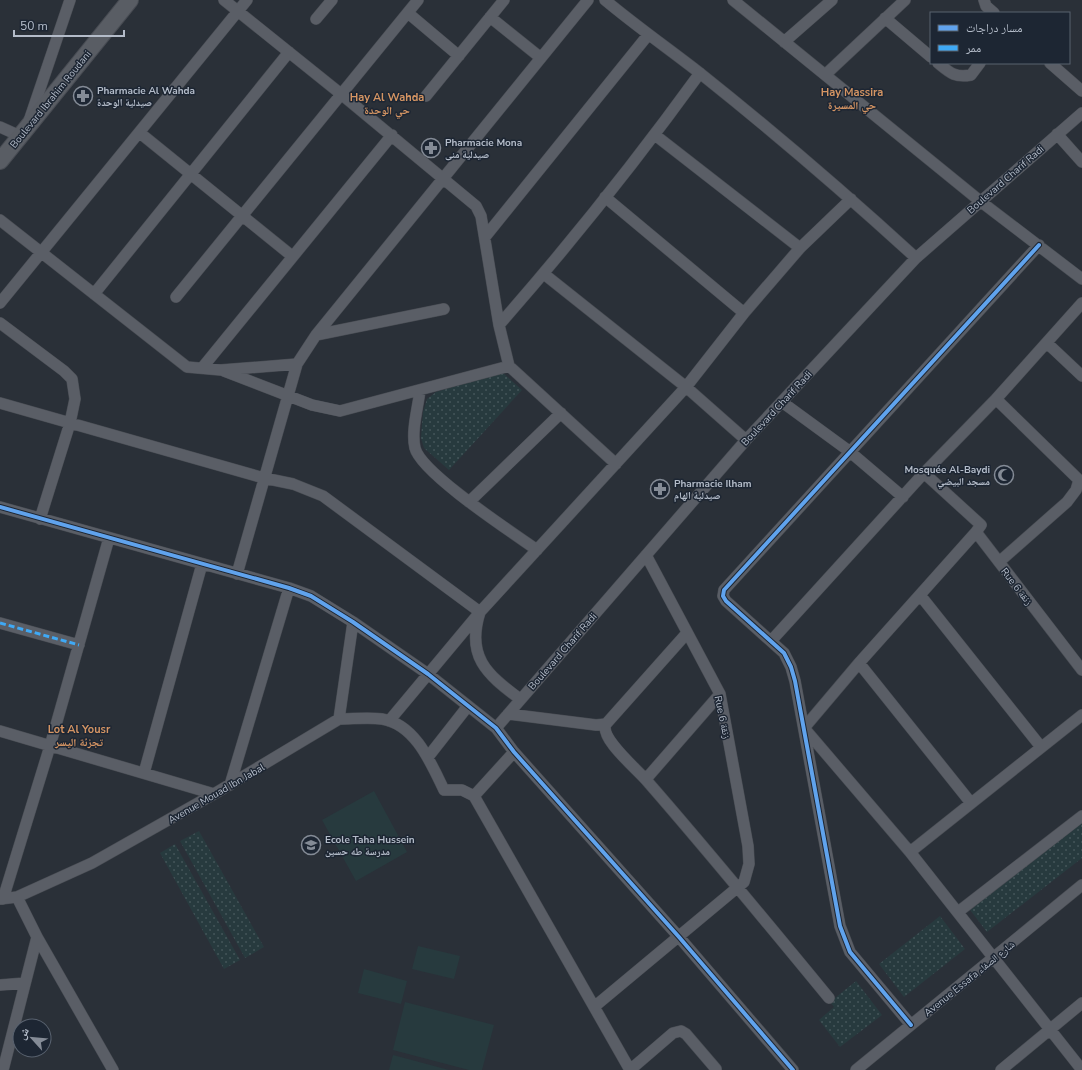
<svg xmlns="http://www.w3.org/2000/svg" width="1082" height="1070" font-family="'Nunito Sans','Noto Naskh Arabic',sans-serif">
<defs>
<pattern id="grass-dots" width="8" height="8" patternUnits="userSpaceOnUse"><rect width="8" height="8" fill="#273a3e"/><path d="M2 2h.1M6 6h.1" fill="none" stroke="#445559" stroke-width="1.8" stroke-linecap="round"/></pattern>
</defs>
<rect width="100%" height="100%" fill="#2a3038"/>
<path fill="url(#grass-dots)" d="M 502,372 L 522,390 L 449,470 L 424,448 L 421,438 L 423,412 L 427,399 L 436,392 Z
M 1082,822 L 1082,858 L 987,932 L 970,910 Z
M 199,831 L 264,947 L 245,958 L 180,841 Z
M 175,844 L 240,960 L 224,969 L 160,853 Z
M 940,916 L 965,949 L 904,997 L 879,964 Z
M 856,981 L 882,1015 L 840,1047 L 819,1020 L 834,1007 L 830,1002 Z"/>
<path fill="#273a3e" d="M 374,791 L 407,852 L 356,881 L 322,820 Z
M 418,946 L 460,956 L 454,979 L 412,969 Z
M 364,969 L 407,981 L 401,1004 L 358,993 Z
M 405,1002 L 494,1025 L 482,1070 L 469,1070 L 393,1050 Z
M 393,1055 L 449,1070 L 389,1070 Z"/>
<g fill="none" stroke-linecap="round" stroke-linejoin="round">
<g stroke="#484c53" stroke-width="12">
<path id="street" d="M 224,0 L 341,94 L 476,206 L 481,216 L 499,325 L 509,366 L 616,464
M 605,0 C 636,26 669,49 701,74 C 775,133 846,194 916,258
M 733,0 L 980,201 L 1082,279
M 984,0 L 986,6 L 994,13
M 408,13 L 459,56
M 490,17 L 541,58
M 885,18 L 931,57
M 316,19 L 332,0
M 784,42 L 832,0
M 938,63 C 950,73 955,78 971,75 L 980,63
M 1050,63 L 1082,91
M 825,75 L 905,0
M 426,96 L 504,0
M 29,121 L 70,0
M 0,127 L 20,136
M 140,133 L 292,256
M 1057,134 L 1082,162
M 655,135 L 800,248
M 605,197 L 744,313
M 0,220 L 187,367 L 221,370 L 297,364
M 485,237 L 648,35
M 544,274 L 686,387 L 746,440
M 94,294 L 289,52
M 176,297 L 418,0
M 0,303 L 247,0
M 0,323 L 64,371 L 72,379 L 75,399 L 70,423 L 40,519
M 499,325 C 570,244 637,160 700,73
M 316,335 L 444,309
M 1047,343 L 1082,376
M 202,368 L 392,135
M 224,371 L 312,405 L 340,411 L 509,366
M 420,390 C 418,408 411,431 415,448 C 421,473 513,533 537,550
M 996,399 L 1079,480 L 1076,490 L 1067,502 L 999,562
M 782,402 L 849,451 L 903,497
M 0,403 L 264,478 L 293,484 L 323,496 L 480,612 C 466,656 486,674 520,699
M 924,473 L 981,525 L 976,532 L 1082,670
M 469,502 L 561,413
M 0,507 L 289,588 L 311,596 L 353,622 L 428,674 L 496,728 L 514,752 L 679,937 L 793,1070
M 976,532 L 859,663 L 804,728 L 910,852 L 1082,1070
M 237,574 L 297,364 L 316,335 L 588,0
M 920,595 L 1041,747
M 0,623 L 79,645
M 687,633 L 606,724 C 599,738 637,769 647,781 C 709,852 769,925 829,998
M 771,641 L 924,473 L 996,399 L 1082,303
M 859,663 L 971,803
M 508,714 L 596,725 L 606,724
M 339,719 C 353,719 368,717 382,719 C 415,724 431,763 444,790 L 462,790 L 474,796 L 630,1070
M 389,721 L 480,612 L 686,387 L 744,313 L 800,248 L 851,199
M 496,728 L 746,440 L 916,258 L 1082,113
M 0,731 L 214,794
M 428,757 L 468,706
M 144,773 L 202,564
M 646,779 L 720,694
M 230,785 L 289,588
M 474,796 L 514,752
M 910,852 L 1082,715
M 0,899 L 17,897 L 92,863 L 214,794 L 339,719 L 353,622
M 3,899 L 50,746 L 109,538
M 958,912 L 1082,816
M 37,937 L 113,1070
M 0,985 L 25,983
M 594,1007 L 744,882 L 749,864 L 748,846 L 720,694 L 646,555
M 911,1025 L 850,952 L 840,926 L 795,681 L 791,667 L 784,653 L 726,601 L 723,596 L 724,590 L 1039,245
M 3,1070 L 37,937 L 17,897
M 630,1070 L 673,1033 L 681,1031 L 686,1034 L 716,1069
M 856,1070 L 1082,885
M 1001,1070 L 1082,1003"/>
</g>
<g stroke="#484c53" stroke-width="18">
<path id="secondary" d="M 0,161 L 130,0"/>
</g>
<use href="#street" stroke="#5a5e66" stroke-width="11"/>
<use href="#secondary" stroke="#595d64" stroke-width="16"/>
<path stroke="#3fa9f5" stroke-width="3" stroke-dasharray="6 3" stroke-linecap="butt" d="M 0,623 L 79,645"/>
<g stroke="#1d2633" stroke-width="6">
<path id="cycleway" d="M 0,507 L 289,588 L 311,596 L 353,622 L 428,674 L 496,728 L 514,752 L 679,937 L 793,1070
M 911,1025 L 850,952 L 840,926 L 795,681 L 791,667 L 784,653 L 726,601 L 723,596 L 724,590 L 1039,245"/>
</g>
<use href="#cycleway" stroke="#60a3ed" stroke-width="4"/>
</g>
<defs>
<g id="pharmacy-ring" transform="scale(1)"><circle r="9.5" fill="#1d2633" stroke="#848b96" stroke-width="1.5"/><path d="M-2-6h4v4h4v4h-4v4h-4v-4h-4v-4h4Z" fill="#848b96"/></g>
<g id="mosque-ring" transform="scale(1)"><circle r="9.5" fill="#1d2633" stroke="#848b96" stroke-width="1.5"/><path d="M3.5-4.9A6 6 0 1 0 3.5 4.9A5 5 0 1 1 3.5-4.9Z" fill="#848b96"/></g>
<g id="school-ring" transform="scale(1)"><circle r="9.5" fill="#1d2633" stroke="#848b96" stroke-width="1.5"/><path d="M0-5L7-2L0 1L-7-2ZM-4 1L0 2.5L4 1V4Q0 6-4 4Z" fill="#848b96"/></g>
</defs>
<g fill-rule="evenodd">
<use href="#pharmacy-ring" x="83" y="96"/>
<use href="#pharmacy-ring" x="431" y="148"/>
<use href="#mosque-ring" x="1004" y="475"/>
<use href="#pharmacy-ring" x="660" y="489"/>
<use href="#school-ring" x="311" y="845"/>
</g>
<g text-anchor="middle" stroke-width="3" stroke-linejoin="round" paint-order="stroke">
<g font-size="10" font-weight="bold" fill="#b4bcc9" stroke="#1d2633" text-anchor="start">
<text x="97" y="94">Pharmacie Al Wahda<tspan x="97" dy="12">صيدلية الوحدة</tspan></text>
<text x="445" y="146">Pharmacie Mona<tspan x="445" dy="12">صيدلية منى</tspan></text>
<text x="990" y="473" text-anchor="end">Mosquée Al-Baydi<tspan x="990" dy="12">مسجد البيضي</tspan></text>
<text x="674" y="487">Pharmacie Ilham<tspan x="674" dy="12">صيدلية الهام</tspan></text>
<text x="325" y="843">Ecole Taha Hussein<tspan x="325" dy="12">مدرسة طه حسين</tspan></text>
</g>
<g font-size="10" fill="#b4bcc9" stroke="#1d2633">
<text transform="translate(50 99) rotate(-51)" y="4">Boulevard Ibrahim Roudani</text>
<text transform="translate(1005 179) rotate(-41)" y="4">Boulevard Charif Radi</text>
<text transform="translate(776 408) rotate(-47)" y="4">Boulevard Charif Radi</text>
<text transform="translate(1017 586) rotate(52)" y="4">Rue 6 زنقة</text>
<text transform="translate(562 651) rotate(-49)" y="4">Boulevard Charif Radi</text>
<text transform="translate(723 717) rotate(78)" y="4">Rue 6 زنقة</text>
<text transform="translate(216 793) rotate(-30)" y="4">Avenue Mouad Ibn Jabal</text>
<text transform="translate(969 978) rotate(-39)" y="4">Avenue Essafa شارع الصفاء</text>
</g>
<g font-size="11" font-weight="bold" fill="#d59563" stroke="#1d2633">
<text x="852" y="96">Hay Massira<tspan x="852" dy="13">حي المسيرة</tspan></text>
<text x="387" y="101">Hay Al Wahda<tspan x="387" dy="13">حي الوحدة</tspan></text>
<text x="79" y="733">Lot Al Yousr<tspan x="79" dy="13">تجزئة اليسر</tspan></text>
</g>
</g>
<rect x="930" y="12" width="140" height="52" fill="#1d2633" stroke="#59626f"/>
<rect x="938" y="25" width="20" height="6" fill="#60a3ed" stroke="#59626f"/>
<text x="966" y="32" font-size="12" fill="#b4bcc9">مسار دراجات</text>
<rect x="938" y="45" width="20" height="6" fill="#3fa9f5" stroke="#59626f"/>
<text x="966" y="52" font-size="12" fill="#b4bcc9">ممر</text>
<g transform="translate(32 1038) rotate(297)"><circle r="19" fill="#1d2633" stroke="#59626f"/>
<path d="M0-3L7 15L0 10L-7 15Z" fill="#848b96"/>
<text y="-6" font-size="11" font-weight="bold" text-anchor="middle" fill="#b4bcc9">ش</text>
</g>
<path d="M14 30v6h110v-6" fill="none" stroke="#b4bcc9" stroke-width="2"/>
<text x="20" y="30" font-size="12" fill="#b4bcc9" stroke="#1d2633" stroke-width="3" paint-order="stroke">50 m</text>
</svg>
